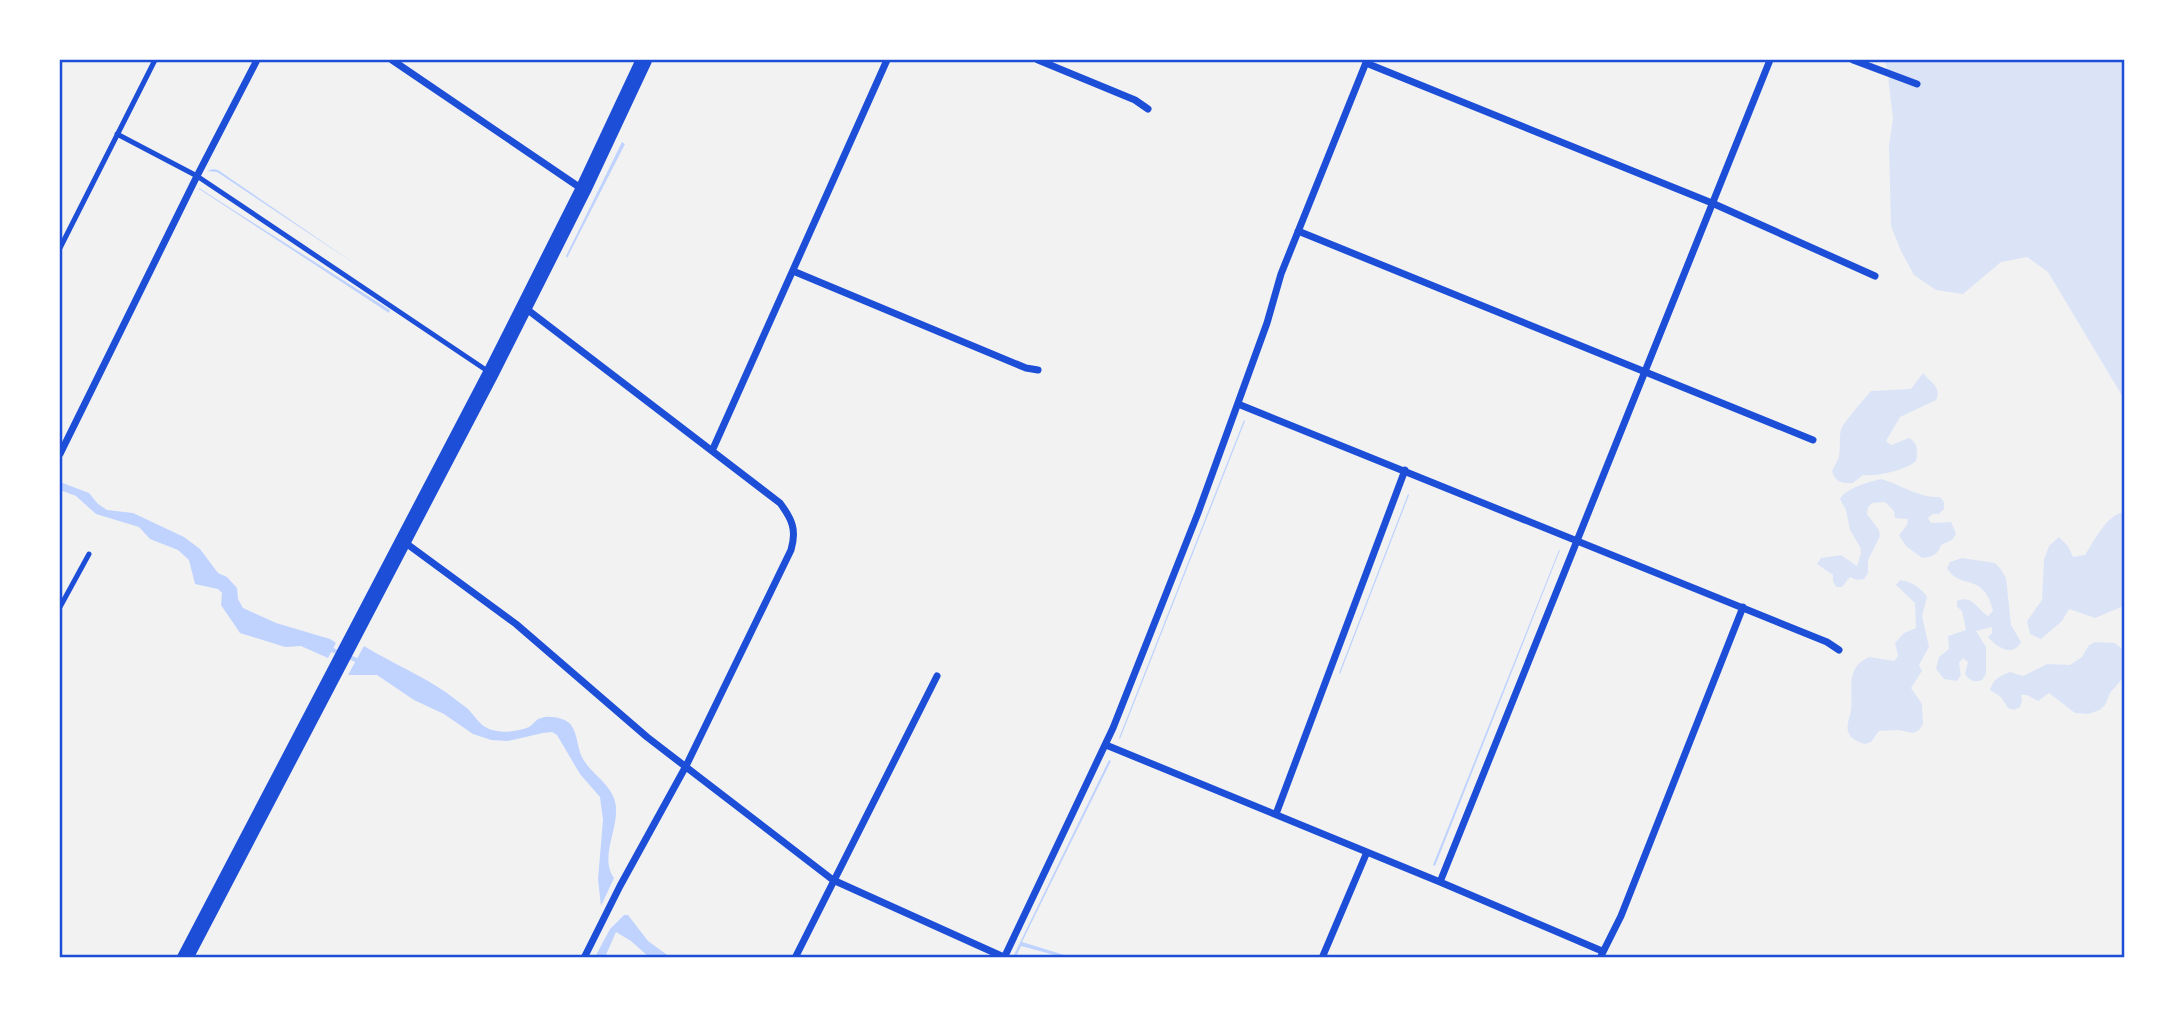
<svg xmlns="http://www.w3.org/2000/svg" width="2184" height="1017" font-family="Georgia,serif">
<rect width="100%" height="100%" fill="#f2f2f2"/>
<path fill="#dbe4f7" d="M 1884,60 L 2124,60 L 2124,399 L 2048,272 L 2027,257 L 2001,262 L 1963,294 L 1936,290 L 1914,275 L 1901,251 L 1891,226 L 1889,145 L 1893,119 L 1887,68 Z
M 1923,373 C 1931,383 1942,387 1936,400 L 1900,417 L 1886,441 L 1891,445 L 1909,438 C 1918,443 1918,451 1916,461 C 1906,470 1876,477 1863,475 L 1853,483 C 1842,484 1835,482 1832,471 C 1834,466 1838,461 1839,456 C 1841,446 1838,437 1842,427 C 1844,423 1867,395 1871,391 L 1911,389 Z
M 1881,479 C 1902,485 1918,498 1940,497 L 1944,502 L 1944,509 L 1939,514 L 1933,514 L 1928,518 L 1931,523 L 1951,522 L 1956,534 L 1952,540 L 1941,545 C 1938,555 1932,557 1922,558 L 1906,546 L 1899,535 L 1907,525 L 1908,519 L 1895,518 L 1894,511 L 1885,502 L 1872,503 L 1868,507 L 1867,514 L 1879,530 L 1880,536 L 1868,560 L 1868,573 L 1864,579 L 1857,580 L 1850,577 L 1842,587 L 1836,587 L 1833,581 L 1833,575 L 1817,564 L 1821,558 L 1841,555 L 1857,566 L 1861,553 L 1860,547 L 1850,530 L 1846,510 L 1840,499 C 1846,488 1869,482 1881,479 Z
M 2124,512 L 2124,606 L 2095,618 L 2069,609 L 2062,621 L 2041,639 L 2030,634 L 2027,621 L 2042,600 L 2044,559 L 2049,546 L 2059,537 L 2068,546 L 2073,557 L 2085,555 C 2095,540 2106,515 2124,512 Z
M 1962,558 L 1995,563 L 2000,568 L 2006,578 L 2011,625 L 2021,642 C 2012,658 1997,647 1988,637 L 1992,633 L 1992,627 L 1976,631 L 1986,647 L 1986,674 L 1982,680 C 1974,683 1970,681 1965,674 L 1968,662 L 1963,658 L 1959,663 L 1961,675 L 1957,681 L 1944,679 L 1936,669 L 1939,657 L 1949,649 L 1948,636 L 1966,630 L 1962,611 L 1957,607 L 1957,601 C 1972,594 1977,609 1988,616 L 1993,611 C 1984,571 1960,591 1947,568 L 1950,562 Z
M 1900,580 C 1910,581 1922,588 1927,597 L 1922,616 L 1929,647 L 1919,665 L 1922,671 L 1911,688 L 1922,704 L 1923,724 L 1919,730 L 1913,733 L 1899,730 L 1879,731 L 1871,742 L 1865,744 C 1858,742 1850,739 1848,731 C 1846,725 1850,717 1851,710 C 1853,688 1845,668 1869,657 L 1894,661 L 1898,656 L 1895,643 L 1904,633 L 1916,628 L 1915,603 L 1896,585 Z
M 2095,642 L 2115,643 L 2124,651 L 2122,679 L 2110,693 L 2105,705 L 2100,710 L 2088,714 L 2075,713 L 2049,693 L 2038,701 L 2027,695 L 2021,695 L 2022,701 L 2020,707 L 2014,710 L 2008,708 L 2001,697 L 1990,690 C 1993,679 2000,676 2010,672 L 2023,676 L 2047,664 L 2070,665 L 2082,657 L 2089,645 Z"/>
<path fill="#bfd3fe" d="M 622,142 L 625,144 L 567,258 L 566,256 Z
M 213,169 L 218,170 L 361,268 L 217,172 L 207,171 Z
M 199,188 L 390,310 L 389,313 L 199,189 Z
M 1244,420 L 1245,421 L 1120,739 L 1119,738 Z
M 60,482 L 89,493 L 98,504 L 107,510 L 133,513 L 184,537 L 200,549 L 218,573 L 227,577 L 237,588 L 238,599 L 243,608 L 276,623 L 330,639 L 336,643 L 328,658 L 301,646 L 285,647 L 240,633 L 221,605 L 222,593 L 218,589 L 195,584 L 189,560 L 178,550 L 150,539 L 139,527 L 96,514 L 76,496 L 60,490 Z
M 1408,494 L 1409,495 L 1340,674 L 1339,673 Z
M 1559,550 L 1560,550 L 1435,866 L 1433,865 Z
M 364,646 C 390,662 421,675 447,693 C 454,698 461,704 468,709 C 474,715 479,724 487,728 C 499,734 517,732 529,727 C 533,725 536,719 541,718 C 549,715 566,718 571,725 C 578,734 577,749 583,759 C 591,773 606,781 613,796 C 625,821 597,855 614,878 L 601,906 L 598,879 L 603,820 L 600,797 L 580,774 L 557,735 L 552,732 L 543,733 L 508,741 L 491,740 L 473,734 L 444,714 L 414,700 L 377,675 L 348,675 Z
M 1109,760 L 1111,761 L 1022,942 L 1071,957 L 1062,957 L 1021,946 L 1016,957 L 1013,957 Z
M 624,915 L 628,915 L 648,941 L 670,957 L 649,957 L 631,941 L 616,932 L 605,957 L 595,957 L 610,929 Z"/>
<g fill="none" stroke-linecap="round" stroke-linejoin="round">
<path stroke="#bfd3fe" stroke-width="4.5" d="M 330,649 L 361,662"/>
<path stroke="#1d4ed8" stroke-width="5" d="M 117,134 L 197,176 L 489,372
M 60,248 L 155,60
M 60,607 L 89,554"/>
<path stroke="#1d4ed8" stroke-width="7" d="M 392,60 L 582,189
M 1038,60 L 1135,100 L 1148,109
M 1853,60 L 1917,84
M 1366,63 L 1712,203 L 1875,276
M 1298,231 L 1813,440
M 793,271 L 1026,368 L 1038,370
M 524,307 L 780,503 C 792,519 797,530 791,550 L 686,766 L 620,886 L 584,958
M 1238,404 L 1827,642 L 1839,650
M 712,451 L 887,60
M 60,454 L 197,176 L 257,60
M 403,541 L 516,624 L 647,737 L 833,880 L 1006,958
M 1106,745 L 1440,882 L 1602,951
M 1276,814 L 1405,470
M 1440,882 L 1770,60
M 795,958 L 937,676
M 1004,958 L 1113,728 L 1198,513 L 1267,323 L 1281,274 L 1367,60
M 1322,958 L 1367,852
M 1600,958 L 1621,916 L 1743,607"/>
<path stroke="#1d4ed8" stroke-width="16" d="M 185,958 L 491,373 L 583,190 L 644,60"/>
</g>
<rect width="2184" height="1017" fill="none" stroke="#ffffff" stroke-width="122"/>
<rect x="61" y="61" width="2062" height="895" fill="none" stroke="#1d4ed8" stroke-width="2.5"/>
</svg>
